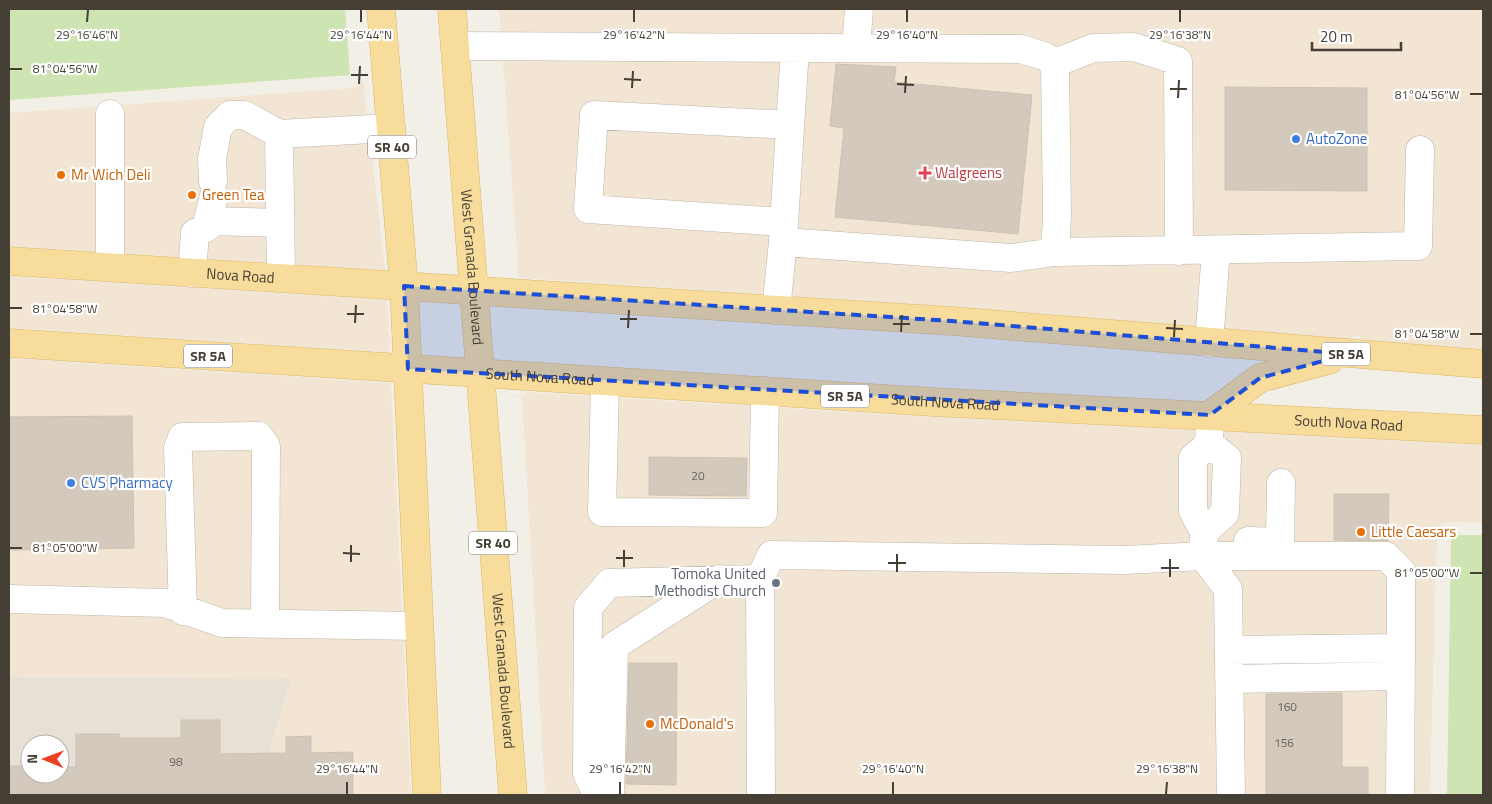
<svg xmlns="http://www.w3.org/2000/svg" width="1492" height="804" font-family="'Titillium Web',sans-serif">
<rect width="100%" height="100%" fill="#f2efe7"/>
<path fill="#e6e0d5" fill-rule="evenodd" d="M 9,677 L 291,679 L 256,795 L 9,795 ZM 30,744 L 60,744 L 60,774 L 30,774 Z"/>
<path fill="#f3e5d3" d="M 499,9 L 1483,9 L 1483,349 L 1362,340 L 1360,336 L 1347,339 L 960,307 L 519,278 Z
M 363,80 L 385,270 L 9,246 L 9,113 L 351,88 L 359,85 Z
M 9,276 L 387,300 L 390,352 L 9,328 Z
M 9,358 L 391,383 L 411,795 L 256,795 L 291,679 L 9,677 Z
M 527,392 L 932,417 L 1483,445 L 1483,522 L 1451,522 L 1442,524 L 1437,531 L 1430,795 L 545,795 L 522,397 L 499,395 L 527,396 Z"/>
<path fill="#cee4b2" d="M 9,9 L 345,9 L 350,75 L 9,100 Z
M 1451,535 L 1483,535 L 1483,795 L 1447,795 Z"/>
<path fill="#d3cabd" stroke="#cdc2b1" d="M 836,64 L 896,67 L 894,82 L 1032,95 L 1018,234 L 835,217 L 844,128 L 830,126 Z
M 1225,87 L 1367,88 L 1367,191 L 1225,190 Z
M 132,416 L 134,548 L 9,550 L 9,417 Z
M 649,457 L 747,458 L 746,496 L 649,495 Z
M 1334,494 L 1389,494 L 1388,541 L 1334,540 Z
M 629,663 L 677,663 L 676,785 L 626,784 Z
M 1342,693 L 1342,767 L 1368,767 L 1368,795 L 1266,795 L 1266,694 Z
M 181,720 L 220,720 L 220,754 L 286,753 L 286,737 L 311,736 L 311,753 L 353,752 L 353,795 L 9,795 L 9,766 L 30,766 L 30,774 L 60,774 L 60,767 L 76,767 L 76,734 L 119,734 L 119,738 L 181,738 Z"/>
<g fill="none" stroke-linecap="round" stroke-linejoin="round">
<g stroke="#bdb6aa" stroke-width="29">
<path id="minor" d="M 455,46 L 1021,49 L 1044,56 L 1055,63
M 856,48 L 859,9
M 1055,63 L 1093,48 L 1134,47 L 1178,61 L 1179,251
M 1055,63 L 1057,216 L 1055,252
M 110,114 L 110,267
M 279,134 L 281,278
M 213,181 L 212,159 L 218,127 L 230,115 L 245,115 L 279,134 L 391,128
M 209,221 L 280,223
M 784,222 L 588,209 L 594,115 L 790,125
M 783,240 L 795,48
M 192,273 L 195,233 L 206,228 L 214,196
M 776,310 L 783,242 L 1011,258 L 1055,252 L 1418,246 L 1420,150
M 1209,343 L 1216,250
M 605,382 L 602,512 L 763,513 L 765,391
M 1204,532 L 1225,513 L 1227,458 L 1209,444
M 1248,541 L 1280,542 L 1281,483
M 1203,556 L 1386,556 L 1401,571 L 1401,648
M 1203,556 L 1228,589 L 1231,795
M 760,579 L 771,555 L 1125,560 L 1203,556 L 1204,532 L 1193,511 L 1193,458 L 1209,444 L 1210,415
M 9,599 L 165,603 L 222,623 L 419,626
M 183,611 L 178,448 L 182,437 L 259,436 L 266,446 L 265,624
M 1229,650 L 1401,648 L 1400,795
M 1229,679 L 1401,676
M 597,795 L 587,773 L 588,608 L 609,583 L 760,579 L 761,795
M 610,795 L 614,646 L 719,579"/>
</g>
<g stroke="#dbb86c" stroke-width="29">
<g id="major">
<path d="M 381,9 L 404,286 L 427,795"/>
<path id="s1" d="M 452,9 L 513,795"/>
<path id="s2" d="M 9,261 L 952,321 L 1483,364"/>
<path id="s3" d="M 9,343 L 933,402 L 1483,430"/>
<path d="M 1210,415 L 1260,378 L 1329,360"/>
</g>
</g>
<use href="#minor" stroke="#fff" stroke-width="28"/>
<use href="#major" stroke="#f7dc9b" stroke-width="28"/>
</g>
<path fill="#1d4ed8" fill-opacity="0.2" stroke="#1d4ed8" stroke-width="4" stroke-dasharray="10 6" stroke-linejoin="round" d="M 404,286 L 952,321 L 1349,354 L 1260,378 L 1210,415 L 408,369 Z"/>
<path fill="none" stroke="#453f36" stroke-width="2" d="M 87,22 L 88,10M 361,22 L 361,10M 634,22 L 634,10M 907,22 L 907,10M 1180,22 L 1180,10M 10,69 L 22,69M 351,75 L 368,75M 624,79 L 641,80M 359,84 L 360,66M 897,84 L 914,85M 632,88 L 633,71M 1170,89 L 1187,89M 905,93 L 906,76M 1470,94 L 1482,94M 1178,98 L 1179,80M 10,308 L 22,308M 347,314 L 364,314M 620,319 L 637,319M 355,323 L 356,305M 893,324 L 910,324M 628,328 L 629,310M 1166,328 L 1183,329M 901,332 L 902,315M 1470,334 L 1482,334M 1174,337 L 1175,320M 10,548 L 22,548M 343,553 L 360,554M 616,558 L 633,558M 351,562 L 351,545M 888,563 L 906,563M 624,567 L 624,550M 1161,568 L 1179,568M 897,572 L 897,554M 1470,573 L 1482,573M 1170,577 L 1170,559M 347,794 L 347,782M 620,794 L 620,782M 893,794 L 893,782M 1166,794 L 1167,782"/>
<g fill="#3f7fe0" stroke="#fff" stroke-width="2">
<circle cx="1296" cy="139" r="5"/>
<circle cx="71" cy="483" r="5"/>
</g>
<path fill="#e0444e" stroke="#fff" stroke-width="2" d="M922.5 165.5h5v5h5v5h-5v5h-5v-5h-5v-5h5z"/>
<g fill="#e8710a" stroke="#fff" stroke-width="2">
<circle cx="61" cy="175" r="5"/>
<circle cx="192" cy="195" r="5"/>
<circle cx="1361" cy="532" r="5"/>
<circle cx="650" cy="724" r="5"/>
</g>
<circle fill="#6b7280" stroke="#fff" stroke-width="2" cx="776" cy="583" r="5"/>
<g text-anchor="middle" stroke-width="4.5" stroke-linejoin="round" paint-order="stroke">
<g font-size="12" fill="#686258">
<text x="698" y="480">20</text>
<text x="1287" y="711">160</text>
<text x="1284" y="747">156</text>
<text x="176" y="766">98</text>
</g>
<g fill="#fff" stroke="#7d7972" stroke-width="1">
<rect x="368" y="135.5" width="48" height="23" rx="4"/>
<rect x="1322" y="342.5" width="48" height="23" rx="4"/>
<rect x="184" y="344.5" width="48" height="23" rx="4"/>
<rect x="821" y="384.5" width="48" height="23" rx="4"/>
<rect x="469" y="531.5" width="48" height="23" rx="4"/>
</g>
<g font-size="14" font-weight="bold" fill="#453f36">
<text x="392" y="152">SR 40</text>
<text x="1346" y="359">SR 5A</text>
<text x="208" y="361">SR 5A</text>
<text x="845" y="401">SR 5A</text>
<text x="493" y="548">SR 40</text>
</g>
<g font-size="15" fill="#366cbe" stroke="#fff" text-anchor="start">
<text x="1306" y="144">AutoZone</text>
<text x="81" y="488">CVS Pharmacy</text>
</g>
<g font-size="15" fill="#be3a42" stroke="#fff" text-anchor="start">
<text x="935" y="178">Walgreens</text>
</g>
<g font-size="15" fill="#c56008" stroke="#fff" text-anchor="start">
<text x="71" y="180">Mr Wich Deli</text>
<text x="202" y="200">Green Tea</text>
<text x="1371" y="537">Little Caesars</text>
<text x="660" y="729">McDonald's</text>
</g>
<g font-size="15" fill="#453f36" stroke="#fff">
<text dy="5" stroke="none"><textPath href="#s1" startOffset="259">West Granada Boulevard</textPath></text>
<text dy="5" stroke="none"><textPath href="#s2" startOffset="232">Nova Road</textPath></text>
<text dy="5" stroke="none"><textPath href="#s3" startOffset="532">South Nova Road</textPath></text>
<text dy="5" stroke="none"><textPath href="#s3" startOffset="938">South Nova Road</textPath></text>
<text dy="5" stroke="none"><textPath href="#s3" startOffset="1342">South Nova Road</textPath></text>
<text dy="5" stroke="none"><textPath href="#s1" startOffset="664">West Granada Boulevard</textPath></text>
</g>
<g font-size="15" fill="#5b616d" stroke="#fff" text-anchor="end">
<text x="766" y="579">Tomoka United<tspan x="766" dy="17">Methodist Church</tspan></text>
</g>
</g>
<g font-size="12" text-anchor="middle" fill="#453f36" stroke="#fff" stroke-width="4.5" stroke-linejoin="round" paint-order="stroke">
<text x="87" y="39">29°16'46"N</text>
<text x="361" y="39">29°16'44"N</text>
<text x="634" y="39">29°16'42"N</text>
<text x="907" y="39">29°16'40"N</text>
<text x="1180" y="39">29°16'38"N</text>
<text x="65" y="73">81°04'56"W</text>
<text x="1427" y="99">81°04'56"W</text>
<text x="65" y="313">81°04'58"W</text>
<text x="1427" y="338">81°04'58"W</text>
<text x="65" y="552">81°05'00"W</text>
<text x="1427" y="577">81°05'00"W</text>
<text x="347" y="773">29°16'44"N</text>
<text x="620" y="773">29°16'42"N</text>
<text x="893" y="773">29°16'40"N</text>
<text x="1167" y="773">29°16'38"N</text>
</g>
<rect width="1492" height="804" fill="none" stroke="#453f36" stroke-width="20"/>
<g transform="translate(45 759) rotate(271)"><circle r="24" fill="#ffffff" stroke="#b5b2af"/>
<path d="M0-4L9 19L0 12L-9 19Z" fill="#eb4025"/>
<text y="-8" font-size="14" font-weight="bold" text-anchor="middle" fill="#453f36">N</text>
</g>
<path d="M1312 42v8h89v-8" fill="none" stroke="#453f36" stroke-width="2.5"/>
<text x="1320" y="42" font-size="15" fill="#453f36" stroke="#ffffff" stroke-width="4" paint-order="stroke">20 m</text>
</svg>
